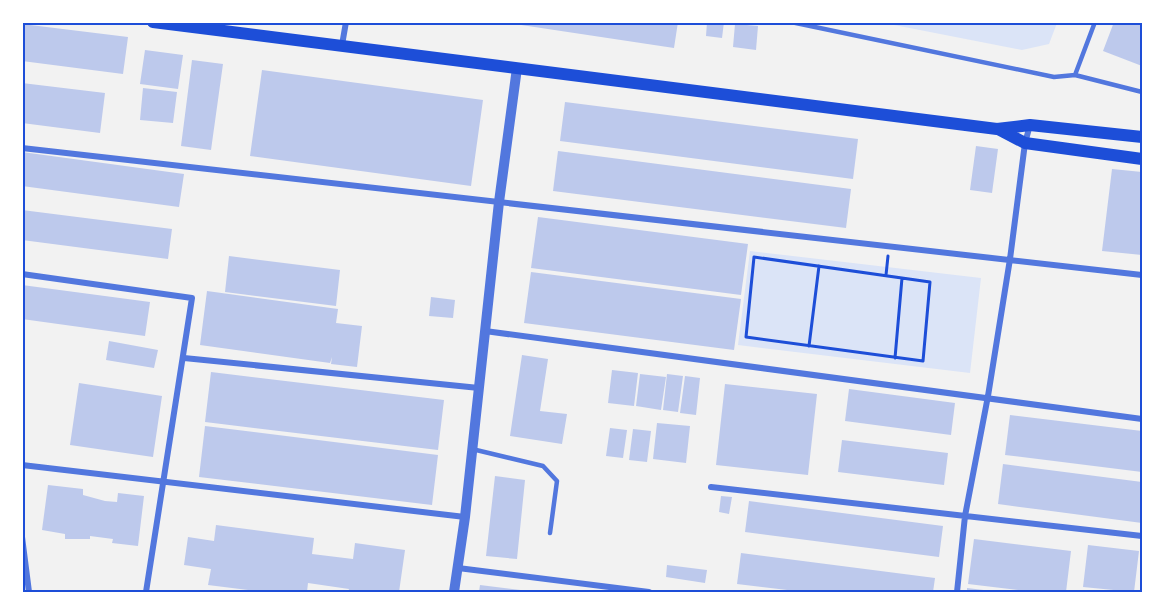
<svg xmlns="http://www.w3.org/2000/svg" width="1165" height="615" font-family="'Noto Sans',sans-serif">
<rect width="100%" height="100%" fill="#f2f2f2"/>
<path fill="#dbe4f7" d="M 884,23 L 1057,23 L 1049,44 L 1022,50 Z
M 750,251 L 981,278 L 970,373 L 738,345 Z"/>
<path fill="#bdc9ec" d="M 501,22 L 678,22 L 674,48 Z
M 707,22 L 724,22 L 722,38 L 706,36 Z
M 1114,22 L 1142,22 L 1142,66 L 1103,51 Z
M 22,24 L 128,37 L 123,74 L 22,61 Z
M 735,24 L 758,26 L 756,50 L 733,47 Z
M 145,50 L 183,55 L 178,89 L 140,84 Z
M 192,60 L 223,64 L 211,150 L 181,146 Z
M 262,70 L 483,100 L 471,186 L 250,156 Z
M 22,83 L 105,93 L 100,133 L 22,123 Z
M 143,88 L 177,92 L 173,123 L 140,120 Z
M 565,102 L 858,139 L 853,179 L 560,141 Z
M 976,146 L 998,149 L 992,193 L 970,190 Z
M 558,151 L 851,189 L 846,228 L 553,191 Z
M 22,152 L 184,174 L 179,207 L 22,186 Z
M 1112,169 L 1142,172 L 1142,255 L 1102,251 Z
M 22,210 L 172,229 L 168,259 L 22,240 Z
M 538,217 L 748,244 L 741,295 L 531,268 Z
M 229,256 L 340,270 L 336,306 L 225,292 Z
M 531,272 L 741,299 L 734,350 L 524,323 Z
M 22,285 L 150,302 L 145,336 L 22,319 Z
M 207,291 L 338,309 L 336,323 L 362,326 L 357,367 L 331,364 L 332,357 L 330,363 L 200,345 Z
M 431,297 L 455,300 L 453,318 L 429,316 Z
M 109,341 L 158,350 L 154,368 L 106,360 Z
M 522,355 L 548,359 L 540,411 L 567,414 L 562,444 L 510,436 Z
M 612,370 L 638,373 L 634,406 L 608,403 Z
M 211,372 L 444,400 L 438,450 L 205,422 Z
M 640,374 L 666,377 L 661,410 L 636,406 Z
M 667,374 L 683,376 L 678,412 L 663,410 Z
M 685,376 L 700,378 L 696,415 L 680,413 Z
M 79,383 L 162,396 L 153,457 L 70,445 Z
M 725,384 L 817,394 L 808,475 L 716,465 Z
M 849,389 L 955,403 L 951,435 L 845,421 Z
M 1010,415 L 1142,431 L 1142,472 L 1005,455 Z
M 657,423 L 690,426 L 686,463 L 653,459 Z
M 205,426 L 438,455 L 432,505 L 199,477 Z
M 610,428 L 627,430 L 623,458 L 606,456 Z
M 633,429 L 651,431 L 647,462 L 629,460 Z
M 842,440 L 948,453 L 944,485 L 838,472 Z
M 1003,464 L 1142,482 L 1142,523 L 998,504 Z
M 495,476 L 525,480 L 517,559 L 486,556 Z
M 48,485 L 83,489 L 83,495 L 105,501 L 117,502 L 118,493 L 144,496 L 138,546 L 112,543 L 113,539 L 90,536 L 90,539 L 65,539 L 65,534 L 42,530 Z
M 721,496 L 732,497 L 729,514 L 719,512 Z
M 749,501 L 943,526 L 939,557 L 745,532 Z
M 216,525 L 314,538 L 312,554 L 353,559 L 355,543 L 405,550 L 399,592 L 348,592 L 349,589 L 308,583 L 307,592 L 263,592 L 208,585 L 211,569 L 184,565 L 188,537 L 214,541 Z
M 974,539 L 1071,551 L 1066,592 L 1034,592 L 968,584 Z
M 1088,545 L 1139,551 L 1134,592 L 1083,587 Z
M 741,553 L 935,578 L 933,592 L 804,592 L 737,584 Z
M 667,565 L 707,570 L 705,583 L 666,577 Z
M 480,585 L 529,591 L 529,592 L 479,592 Z
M 967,588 L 992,591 L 991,592 L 967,592 Z"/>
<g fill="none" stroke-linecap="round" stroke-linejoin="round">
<path stroke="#1d4ed8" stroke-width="3" d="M 754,257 L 930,282 L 923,361 L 746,337 Z
M 886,275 L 888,256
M 809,346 L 819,266
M 895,358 L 902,278"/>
<path stroke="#5277de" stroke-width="4.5" d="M 791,22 L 1054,77 L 1075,75 L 1095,22
M 1075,75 L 1142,92
M 472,449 L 543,466 L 557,481 L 550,533"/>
<path stroke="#5277de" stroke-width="6" d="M 342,45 L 346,22
M 22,148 L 1142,275
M 22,274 L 192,298 L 146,592
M 485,331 L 1142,419
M 184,358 L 479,388
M 22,465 L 465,517
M 711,487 L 1142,536
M 22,537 L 29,592
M 458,568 L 649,592
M 957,592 L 965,516 L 988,396 L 1010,259 L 1025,143 L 1030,125"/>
<path stroke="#5277de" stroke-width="10" d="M 454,592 L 465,517 L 499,202 L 517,68"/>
<path stroke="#1d4ed8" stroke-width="12" d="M 153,22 L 997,129 L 1030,125 L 1142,137
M 998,129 L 1025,143 L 1142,159"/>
</g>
<rect width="1165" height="615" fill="none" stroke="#ffffff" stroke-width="48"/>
<rect x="24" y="24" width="1117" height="567" fill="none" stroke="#1d4ed8" stroke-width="2"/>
</svg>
